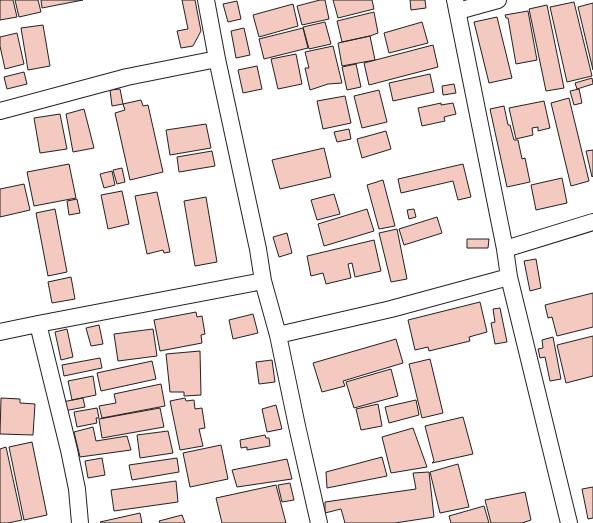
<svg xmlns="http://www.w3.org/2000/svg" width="593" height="523" font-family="Roboto,sans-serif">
<rect width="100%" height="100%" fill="#fff"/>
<path fill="#f3c9c0" stroke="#222" d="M 0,0 L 13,0 L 17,17 L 0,20 Z
M 15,0 L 38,0 L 41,12 L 19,17 Z
M 41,0 L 83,0 L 42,8 Z
M 182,0 L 195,0 L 201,31 L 193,46 L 181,48 L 177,31 L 188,29 Z
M 320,0 L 325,0 L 329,19 L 302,25 L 297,6 Z
M 333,0 L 372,0 L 374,9 L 338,18 Z
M 410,0 L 425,0 L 426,8 L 411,10 Z
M 237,1 L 241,19 L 228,22 L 223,4 Z
M 574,2 L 592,76 L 567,82 L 550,7 Z
M 593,3 L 593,70 L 578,7 Z
M 293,4 L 298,26 L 259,37 L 253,15 Z
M 547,5 L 564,88 L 546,91 L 529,9 Z
M 528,11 L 537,60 L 516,64 L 508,18 L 506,18 L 505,15 Z
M 374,12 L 378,33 L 370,36 L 342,42 L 337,21 Z
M 497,17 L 512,78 L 489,83 L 474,22 Z
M 325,22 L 331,44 L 309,49 L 303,27 Z
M 422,22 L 428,43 L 389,53 L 384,33 Z
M 43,25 L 50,66 L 28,70 L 21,28 Z
M 244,28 L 250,55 L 236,58 L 231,31 Z
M 303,28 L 308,48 L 264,59 L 259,39 Z
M 17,33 L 24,64 L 5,69 L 0,46 L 0,37 Z
M 370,36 L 375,60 L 342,66 L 338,43 Z
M 433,45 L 438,67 L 369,85 L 364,63 Z
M 333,46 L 342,83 L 328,84 L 310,90 L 305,68 L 309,68 L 305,52 Z
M 296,54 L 302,84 L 278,89 L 271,59 Z
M 356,64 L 361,87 L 347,90 L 342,67 Z
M 257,66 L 262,89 L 243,93 L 238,70 Z
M 24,72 L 27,84 L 7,89 L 4,77 Z
M 430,74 L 434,92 L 393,101 L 389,83 Z
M 592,78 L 593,84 L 577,89 L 575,83 Z
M 454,84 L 456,93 L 443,95 L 442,86 Z
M 120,89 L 123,104 L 112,106 L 110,90 Z
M 579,89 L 582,103 L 574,105 L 570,91 Z
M 379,90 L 387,122 L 362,128 L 354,96 Z
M 345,96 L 351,123 L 323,129 L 317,101 Z
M 569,98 L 589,181 L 571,186 L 551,103 Z
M 141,100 L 143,106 L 148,105 L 163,172 L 130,180 L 115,113 L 125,110 L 123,104 Z
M 544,101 L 550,128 L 538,131 L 538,127 L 532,128 L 533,135 L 516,139 L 509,108 Z
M 441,103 L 441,105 L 453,103 L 456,114 L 444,117 L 445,121 L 422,126 L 418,108 Z
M 504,106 L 508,125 L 510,125 L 514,140 L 518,140 L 522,159 L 525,158 L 530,182 L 507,187 L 490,109 Z
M 84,109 L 94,148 L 73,152 L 66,114 Z
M 60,114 L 67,149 L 40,153 L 34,118 Z
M 206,124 L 211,148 L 170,155 L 166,130 Z
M 349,129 L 351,139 L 337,142 L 334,132 Z
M 386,131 L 391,149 L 362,158 L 357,139 Z
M 324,148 L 331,177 L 280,189 L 272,160 Z
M 593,150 L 593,176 L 592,177 L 586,151 Z
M 212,151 L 215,166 L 179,172 L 177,157 Z
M 69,164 L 76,198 L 34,206 L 27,172 Z
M 463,164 L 471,197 L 458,200 L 453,181 L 401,193 L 398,179 Z
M 122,168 L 125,182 L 117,184 L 113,170 Z
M 112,171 L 115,185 L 104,188 L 100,174 Z
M 562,178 L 567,203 L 536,210 L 531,185 Z
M 383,180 L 395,226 L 379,229 L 367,185 Z
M 24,184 L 30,210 L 0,217 L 0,189 Z
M 122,191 L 129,224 L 108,229 L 101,195 Z
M 157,192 L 170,252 L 164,253 L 163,250 L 147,254 L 135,196 Z
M 334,194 L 340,214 L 317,220 L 311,200 Z
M 206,197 L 217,262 L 195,266 L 184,201 Z
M 77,199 L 80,213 L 69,215 L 67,201 Z
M 55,209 L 67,272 L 48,276 L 36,213 Z
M 367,209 L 374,231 L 324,246 L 318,224 Z
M 414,209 L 416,217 L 409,219 L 407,210 Z
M 437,217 L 442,233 L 404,245 L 399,229 Z
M 397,229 L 407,279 L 391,282 L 379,233 Z
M 287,233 L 292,253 L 279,257 L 273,237 Z
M 467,239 L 489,239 L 488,248 L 467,248 Z
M 374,240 L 381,271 L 355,277 L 352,263 L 348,264 L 351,278 L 326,284 L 323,273 L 311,276 L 307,256 Z
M 536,259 L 541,288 L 530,291 L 524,261 Z
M 71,277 L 75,299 L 52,303 L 48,282 Z
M 593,293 L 593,327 L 557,336 L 552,317 L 548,318 L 545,305 Z
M 480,302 L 487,332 L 469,337 L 470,341 L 429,351 L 428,347 L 415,350 L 408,320 Z
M 500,308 L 507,342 L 495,344 L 491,323 L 495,322 L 493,309 Z
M 196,312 L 197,317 L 202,316 L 205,334 L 201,335 L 202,343 L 160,351 L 154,320 Z
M 253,314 L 258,333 L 233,339 L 229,320 Z
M 99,325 L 103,344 L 91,346 L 86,328 Z
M 67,329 L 73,357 L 61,360 L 55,332 Z
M 153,329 L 157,356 L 118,361 L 114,334 Z
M 593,336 L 593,376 L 566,383 L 557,345 Z
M 553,337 L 561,379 L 550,381 L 545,357 L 540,358 L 538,349 L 543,348 L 542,340 Z
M 396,339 L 403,363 L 343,381 L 345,386 L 322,392 L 313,363 Z
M 200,351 L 201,395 L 184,396 L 184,392 L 170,392 L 166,354 Z
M 100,358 L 102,368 L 64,376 L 62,365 Z
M 430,359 L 443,413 L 422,418 L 409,364 Z
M 272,360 L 275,382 L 259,384 L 256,362 Z
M 152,361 L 156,379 L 101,391 L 97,373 Z
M 391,369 L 398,396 L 354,408 L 346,382 Z
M 93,376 L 96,395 L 72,400 L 68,381 Z
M 161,384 L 165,406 L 102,418 L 99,406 L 116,403 L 114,394 Z
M 1,398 L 20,399 L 20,403 L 35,404 L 33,435 L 0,434 Z
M 83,398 L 85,407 L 64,411 L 62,402 Z
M 185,398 L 186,401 L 194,400 L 195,409 L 202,408 L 205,428 L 199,429 L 203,446 L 180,450 L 170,401 Z
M 416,400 L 419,415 L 389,423 L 385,407 Z
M 378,404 L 382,426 L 361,430 L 356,409 Z
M 276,405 L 282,429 L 267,432 L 262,409 Z
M 97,408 L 99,418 L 96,418 L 97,423 L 77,427 L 74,412 Z
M 160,408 L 164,427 L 102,438 L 99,419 Z
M 463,417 L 473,454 L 432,463 L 434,461 L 425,426 Z
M 93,427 L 96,441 L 127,436 L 131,450 L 80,457 L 74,432 Z
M 413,428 L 427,467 L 391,473 L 382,437 Z
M 168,431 L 173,453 L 140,458 L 137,435 Z
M 265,435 L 266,438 L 269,438 L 270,446 L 247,450 L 247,447 L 241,448 L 240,440 Z
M 32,442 L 47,515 L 24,520 L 9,447 Z
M 221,445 L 228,479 L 190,487 L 183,453 Z
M 6,447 L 22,520 L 8,523 L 0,523 L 0,449 Z
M 382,457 L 387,476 L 327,488 L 326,472 Z
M 102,458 L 105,475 L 88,478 L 85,461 Z
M 177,458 L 179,472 L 132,480 L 129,465 Z
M 287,459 L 292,479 L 237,487 L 232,470 Z
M 458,464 L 469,507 L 440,513 L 430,472 Z
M 429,472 L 434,517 L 395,523 L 345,523 L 341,509 L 325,513 L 325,502 L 416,489 L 413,473 Z
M 176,481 L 178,502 L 114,511 L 111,490 Z
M 290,483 L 294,500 L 282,502 L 278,485 Z
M 276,485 L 286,523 L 222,523 L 216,498 Z
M 593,487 L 593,518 L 588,519 L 582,489 Z
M 525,492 L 531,520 L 522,523 L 491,523 L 485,500 Z
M 484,506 L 489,523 L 451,523 L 449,516 Z
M 140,513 L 142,523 L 101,523 L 100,522 Z
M 182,515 L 185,523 L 160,523 L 159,521 Z"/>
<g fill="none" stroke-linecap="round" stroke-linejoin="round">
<g stroke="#222" stroke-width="18">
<path id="minor" d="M 206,0 L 217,59 L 258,249 L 263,281 L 278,335 L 297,426 L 319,523
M 455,0 L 505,249 L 509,277 L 569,523
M 458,11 L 498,0
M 0,111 L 127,77 L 217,59
M 505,249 L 593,222
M 38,324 L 69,450 L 77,489 L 80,523
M 0,332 L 38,324 L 263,281
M 278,335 L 391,309 L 509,277"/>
</g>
<use href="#minor" stroke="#fff" stroke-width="16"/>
</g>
</svg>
